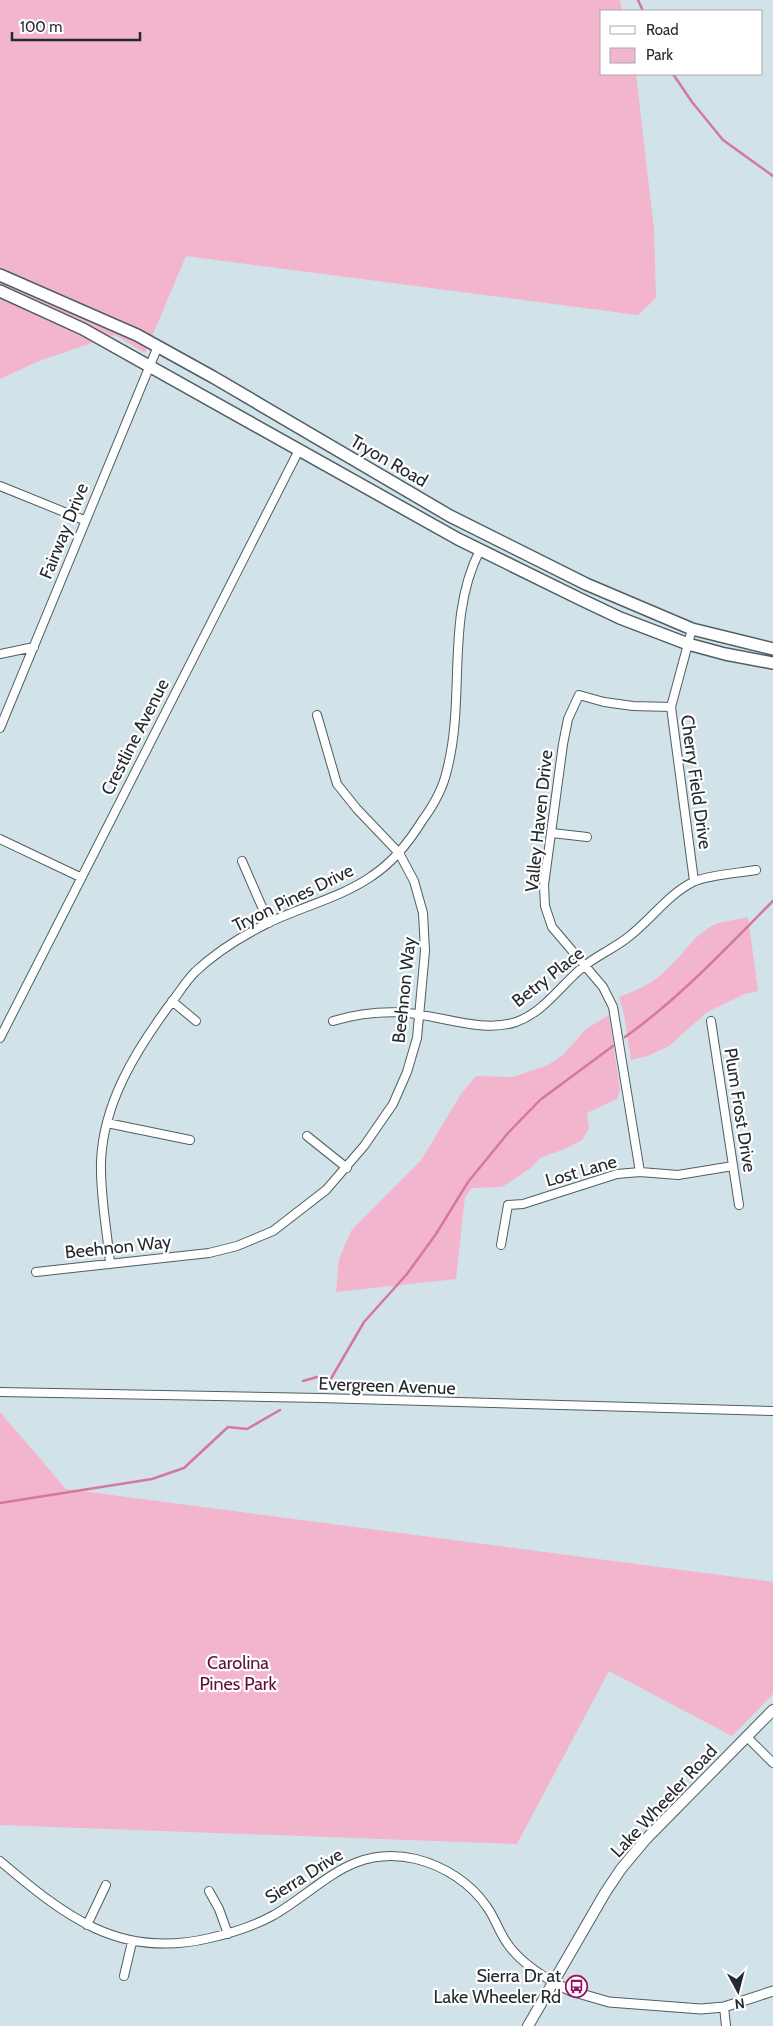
<svg xmlns="http://www.w3.org/2000/svg" width="773" height="2026" viewBox="0 0 773 2026" font-family="Cabin,sans-serif">
<style>
.green{fill:#f3b4ce}
.lines{fill:none;stroke-linecap:round;stroke-linejoin:round}
.stream{stroke:#d378a0;stroke-width:2.5}
.minor-casing{stroke:#505e65;stroke-width:10}
.tertiary-casing{stroke:#505e65;stroke-width:11}
.secondary-casing{stroke:#505e65;stroke-width:12}
.primary-casing{stroke:#505e65;stroke-width:14}
.minor{stroke:#fff;stroke-width:8}
.tertiary{stroke:#fff;stroke-width:9}
.secondary{stroke:#fff;stroke-width:10}
.primary{stroke:#fff;stroke-width:11}
.labels{text-anchor:middle;stroke-width:4.5;stroke-linejoin:round;paint-order:stroke}
.street-label{font-size:18px;fill:#242a2d;stroke:#fff}
.park-label{font-size:18px;fill:#600d3b;stroke:#fff}
.poi-label{font-size:18px;fill:#242a2d;stroke:#fff;text-anchor:end}
</style>
<rect width="100%" height="100%" fill="#d1e2e9"/>
<path class="green" d="M0 0H620L622 11H602V74H636L654 229 656 298 638 315 186 256 145 353 115 335 39 361 0 379Z
M748 917 758 991 745 994 707 1012 669 1046 648 1056 631 1060 624 1014 619 997C634 991 651 985 663 973 680 959 691 938 710 927 720 921 736 920 748 917Z
M609 1015 620 1090 617 1099 587 1113 589 1129 582 1140 567 1148 540 1158 531 1168 502 1187 472 1188 465 1197 456 1279 336 1292 339 1259 351 1231 422 1159 461 1094 476 1076 513 1077 548 1065 564 1054 586 1029Z
M0 1412 66 1489 773 1582V1694L732 1736 609 1671 517 1844 0 1825Z"/>
<g class="lines">
<path class="stream" d="M638 0 643 11
M673 74 692 102 723 140 773 176
M625 1037C681 997 725 949 773 901
M303 1381 317 1377
M329 1382 364 1322 407 1274 436 1234 468 1182 508 1133 540 1100 613 1046
M0 1503 152 1479 184 1468 228 1427 247 1429 280 1410"/>
<defs>
<path id="minor" d="M0 486 84 520
M692 629 671 707 694 881
M0 654 34 647
M0 728 158 346
M552 833 587 837
M0 839 80 877
M242 861 269 923
M172 1001 196 1021
M333 1021C357 1014 383 1011 408 1013 441 1016 484 1033 516 1022 544 1012 561 985 583 967 596 956 613 949 627 938 650 921 667 895 693 882 707 875 740 873 756 870
M711 1021 739 1205
M0 1038 299 450
M107 1123 190 1140
M307 1136 347 1168
M640 1172 613 1007 603 987 552 927 545 906 544 885 563 744 568 719 579 695 604 702 633 706 671 707
M501 1245 508 1205 523 1204 617 1174 640 1172 678 1175 733 1166
M110 1263C107 1230 100 1195 101 1162 103 1104 135 1052 168 1007 177 996 185 982 195 972 216 952 242 936 268 923 301 907 342 897 372 876 393 862 409 842 422 821 433 806 443 789 447 770 466 698 445 618 480 550
M36 1272 209 1253 237 1246 273 1231 326 1190 364 1146 393 1104 407 1072 417 1038 425 951 423 913 414 881 399 853 357 809 337 784 317 715
M0 1392 320 1398 773 1411
M747 1737 773 1763
M0 1861C65 1916 119 1960 210 1938 232 1933 254 1926 274 1915 322 1887 352 1844 416 1859 444 1866 471 1883 487 1907 495 1918 499 1932 507 1943 518 1960 536 1972 553 1982
M209 1891 219 1909 228 1934
M87 1925 106 1885
M124 1976 132 1942
M724 2007 726 2026"/>
<path id="tertiary" d="M553 1982 571 1991 609 2002 701 2009 724 2007 773 1991"/>
<path id="secondary" d="M528 2026 605 1893 621 1869 646 1839 773 1710"/>
<path id="primary" d="M0 275 137 335 213 377 450 516 586 584 692 629 773 649
M0 291 83 329 458 539 580 599 620 618 688 644 725 654 773 663"/>
</defs>
<use href="#minor" class="minor-casing"/>
<use href="#tertiary" class="tertiary-casing"/>
<use href="#secondary" class="secondary-casing"/>
<use href="#primary" class="primary-casing"/>
<use href="#minor" class="minor"/>
<use href="#tertiary" class="tertiary"/>
<use href="#secondary" class="secondary"/>
<use href="#primary" class="primary"/>
</g>
<defs>
<symbol id="bus-ring" viewBox="-11 -11 22 22"><circle r="9.5" fill="#fff" stroke="#9b1060" stroke-width="1.5"/><path d="M-5-6H5V4H4V6H2V4H-2V6H-4V4H-5ZM-3.5-4V0h7V-4ZM-3.5 1.2v1.5H-2V1.2ZM2 1.2v1.5H3.5V1.2Z" fill="#9b1060"/></symbol>
</defs>
<g fill-rule="evenodd">
<use href="#bus-ring" x="564" y="1974" width="25" height="25"/>
</g>
<g class="labels">
<g class="street-label">
<text transform="translate(389 461) rotate(30)" y="6">Tryon Road</text>
<text transform="translate(64 531) rotate(-68)" y="6">Fairway Drive</text>
<text transform="translate(135 737) rotate(-63)" y="6">Crestline Avenue</text>
<text transform="translate(696 782) rotate(82)" y="6">Cherry Field Drive</text>
<text transform="translate(539 821) rotate(-84)" y="6">Valley Haven Drive</text>
<text transform="translate(293 898) rotate(-26)" y="6">Tryon Pines Drive</text>
<text transform="translate(548 977) rotate(-38)" y="6">Betry Place</text>
<text transform="translate(404 990) rotate(-84)" y="6">Beehnon Way</text>
<text transform="translate(740 1110) rotate(81)" y="6">Plum Frost Drive</text>
<text transform="translate(581 1171) rotate(-16)" y="6">Lost Lane</text>
<text transform="translate(118 1247) rotate(-6)" y="6">Beehnon Way</text>
<text transform="translate(387 1386) rotate(2)" y="6">Evergreen Avenue</text>
<text transform="translate(664 1801) rotate(-47)" y="6">Lake Wheeler Road</text>
<text transform="translate(304 1876) rotate(-32)" y="6">Sierra Drive</text>
</g>
<g class="park-label">
<text x="238" y="1669">Carolina<tspan x="238" dy="21">Pines Park</tspan></text>
</g>
<g class="poi-label">
<text x="561" y="1982">Sierra Dr at<tspan x="561" dy="21">Lake Wheeler Rd</tspan></text>
</g>
</g>
<rect x="600" y="10" width="162" height="65" fill="#ffffff" stroke="#a7aaab"/>
<rect x="610" y="26" width="25" height="8" fill="#ffffff" stroke="#a7aaab"/>
<text x="646" y="35" font-size="15" fill="#242a2d">Road</text>
<rect x="610" y="48" width="25" height="15" fill="#f3b4ce" stroke="#a7aaab"/>
<text x="646" y="60" font-size="15" fill="#242a2d">Park</text>
<g transform="translate(738 1991) rotate(173)" stroke="#ffffff" stroke-width="4" paint-order="stroke">
<path d="M0-4L9 19L0 12L-9 19Z" fill="#242a2d"/>
<text y="-8" font-size="14" font-weight="bold" text-anchor="middle" fill="#242a2d">N</text>
</g>
<path d="M12 32v8h128v-8" fill="none" stroke="#242a2d" stroke-width="2.5"/>
<text x="20" y="32" font-size="15" fill="#242a2d" stroke="#ffffff" stroke-width="4" paint-order="stroke">100 m</text>
</svg>
